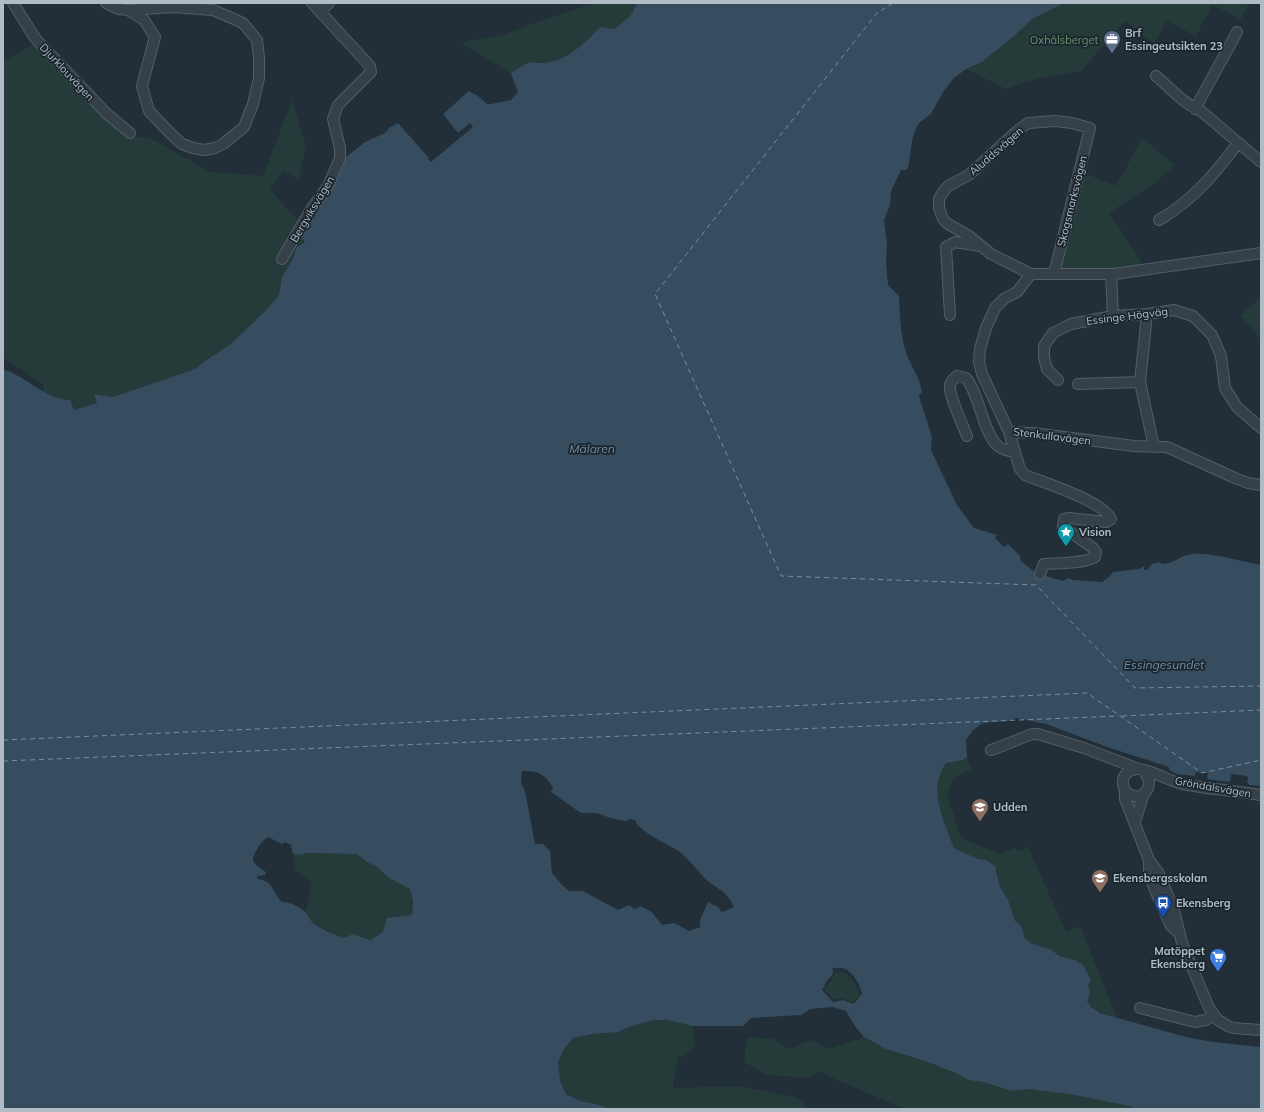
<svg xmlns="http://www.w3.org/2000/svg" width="1264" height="1112" viewBox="0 0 1264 1112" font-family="Mulish,sans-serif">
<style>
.green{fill:#253b3a}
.water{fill:#364d5f;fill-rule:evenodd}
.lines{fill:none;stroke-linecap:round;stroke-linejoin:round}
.ferry{stroke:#7190a8;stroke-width:1;stroke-dasharray:5 4;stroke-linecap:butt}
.minor-casing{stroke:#535e66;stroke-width:12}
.minor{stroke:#354049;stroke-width:10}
.labels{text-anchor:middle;stroke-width:3.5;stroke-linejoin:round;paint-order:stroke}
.poi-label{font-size:11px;font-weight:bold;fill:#b0bbc5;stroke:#1b252d;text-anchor:start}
.park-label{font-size:11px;fill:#68956d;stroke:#1b252d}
.street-label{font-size:11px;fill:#b0bbc5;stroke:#1b252d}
.water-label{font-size:12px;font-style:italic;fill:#7190a8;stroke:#1b252d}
</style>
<rect width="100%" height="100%" fill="#222e38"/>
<path class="green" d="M592 3H637L631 15 615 29 600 27C580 48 560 68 529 62L511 73 460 42 502 35Z
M1064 3H1250L1241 19 1212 5 1196 36 1167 21 1154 44 1125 21 1081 71 1043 77 1006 89 966 69 982 62 1014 36 1032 19Z
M35 43 128 137H148L211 172 263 176 292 100 306 145 299 179 283 171 270 190 298 220 301 236 305 242 297 247 294 259 282 277 279 295 269 307 231 344 205 361 195 369 113 397 95 394 97 403 74 410 62 400 46 394 43 391 44 385 3 358V60L4 61Z
M1142 138 1175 165 1156 182 1109 213 1144 266 1107 270H1060L1084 173 1116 186Z
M1261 297V340L1240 315Z
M967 757 972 769 953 778 947 794 961 838 1000 854 1015 848 1019 851 1028 847 1066 932 1080 926 1117 1018C1105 1014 1094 1012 1086 1001L1090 994 1065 957C1058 956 1057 953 1051 950 1031 941 1026 950 1021 924L1015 921 1008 900 1000 887 997 870 986 860 978 859 954 848C944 821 927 790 946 763L963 760Z
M307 853 357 854 367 862 377 867 389 878 410 889 413 901 412 915 405 916 383 932 370 940 353 934 344 938 332 933 311 921 305 913 312 883 295 870 293 854 299 855Z
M835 972C852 971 853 982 860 995L853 1003 843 998 833 999 824 989 832 979Z
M653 1020H667L693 1026 695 1045 683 1057 678 1056 673 1088 737 1086 796 1097 810 1109H611L596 1104 580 1101 566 1094 560 1080 558 1062 564 1049 573 1038 593 1034 618 1032 629 1027Z
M747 1037 774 1039 788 1049 811 1040 828 1049 864 1037 886 1049 928 1062 960 1075 968 1080 983 1082 1012 1091 1028 1089 1042 1090 1085 1096 1129 1106 1137 1109H904L817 1071 810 1078 767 1075 744 1062Z"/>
<path class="water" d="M637 3 653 4 659 3H1064L1032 19 1014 36 982 62 966 69 954 78 943 92 931 114 920 122 916 128 912 141 909 164 907 170H901L891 191 890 205 884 220 887 243 886 262 888 285 899 296C900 315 900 336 907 355 912 368 920 378 922 392L919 396 932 437 931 450 957 505 974 528 997 535 995 538 1004 547 1008 544 1020 556 1021 561 1036 573 1063 581 1068 578 1073 580 1102 582 1110 576 1113 572 1139 569 1144 566V570H1147L1152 564 1160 562 1161 564C1175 564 1180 555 1193 554 1212 552 1242 562 1261 565V786L1249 785 1247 782 1248 778 1247 776 1232 774 1231 775 1230 782 1207 779 1208 773 1196 772 1195 776 1177 774 1169 770V767L1107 747 1046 724 1016 718 1009 721 983 723 973 730 966 740 967 757 963 760 946 763C927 790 944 821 954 848L978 859 986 860 995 866 1000 887 1008 900 1015 921C1022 925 1023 929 1024 937L1030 943 1052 950 1059 956 1075 960 1083 965 1091 980 1088 985 1090 994 1087 1001 1091 1007 1100 1013 1186 1037 1213 1042 1261 1047V1109H1137L1129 1106 1070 1094 1028 1089 1012 1091 983 1082 968 1080 960 1075 928 1062 886 1049 864 1037 855 1026 846 1011 833 1007 810 1009 802 1015 751 1018 743 1026H693L667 1020H653L629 1027 618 1032 593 1034 573 1038 564 1049 558 1062 560 1080 566 1094 580 1101 596 1104 611 1109H3V369C27 377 45 399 70 400L74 410 97 403 94 394 113 397 195 369 205 361 231 344 269 307 279 295 282 277 293 259 297 247 305 242 301 236 345 158 365 142 385 133 389 128 398 123 429 158 428 159 431 162 473 127 470 123 458 133 443 114 469 91 478 96 487 104H491L511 100 518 92 511 73 529 62C560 68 580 48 600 27L615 29 631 15ZM522 771C538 771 543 773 553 787L551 792 581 813H597L610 818 626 821 631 819 636 821V823C646 835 663 842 677 850 689 858 697 871 708 881 720 891 727 891 734 907L722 912 718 907 708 902 700 920V927L689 931 674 923 662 925 652 912 641 906 635 909 629 905 618 910 583 891H569L561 884 552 873 550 851 543 844H535L525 791 521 783ZM268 837 282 844 285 842 291 845 293 854 299 855 307 853 357 854 367 862 377 867 389 878 410 889 413 901 412 915 387 918 383 932 370 940 353 934 344 938C333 934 321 929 312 922 310 920 309 917 307 914 301 907 290 902 282 902 272 892 274 881 258 879L257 877 258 876 265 875 266 872C262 870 252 864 253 858 254 853 263 839 268 837ZM832 968C836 968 841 967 845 969 853 972 861 986 862 994L854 1004 843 1000 833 1002 822 990 828 979C832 977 833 974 833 970Z"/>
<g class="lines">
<path class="ferry" d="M893 3 877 13 655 294 781 576 1036 585 1135 688 1261 686
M1122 716 1261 710
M3 740 1087 693 1202 773 1261 760
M3 761 1119 716"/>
<defs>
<path id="minor" d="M13 3 35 38 106 113 130 133
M106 3 119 9 128 10 144 20 155 37 142 86 149 111 169 132 182 144 193 148 205 150 215 148 223 144 244 127 253 104 259 78V57L257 40 243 23 213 10 173 7 128 10
M321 11 329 3
M1156 76C1170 88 1184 104 1201 111L1261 162
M1195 109 1237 32
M1159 220C1193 200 1215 174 1238 143
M1261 253 1114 274H1031L1017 292 1005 298 995 308 986 328 980 349 979 362 982 374 1009 432 1033 433 1134 446 1167 447 1235 478 1248 483 1261 485
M282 259 310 211 328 186 340 158V148L333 119 338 105 371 72 370 66 312 3
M1031 274 991 254 969 236 948 224 943 219 939 208V199L943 192 948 186 969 175 1016 132 1028 123 1055 121 1072 123 1090 128 1054 274
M1111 274 1113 316
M1147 314 1140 382 1154 447
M950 315 946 247 955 242 980 246
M1058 380 1047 369 1044 357V346L1053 333 1071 324 1113 316 1147 314 1174 310 1193 316 1212 335 1221 356 1225 388 1237 407 1261 428
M1078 384 1140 382
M1009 432 1020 469 1025 475C1045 483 1103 501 1111 519L1106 522 1069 518 1064 519 1063 527 1093 548 1096 552 1095 557C1083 564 1059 563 1044 564L1040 574
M967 436C963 425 949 396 950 386 950 381 954 379 957 376L966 378C980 396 981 425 995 443 999 448 1008 451 1014 452
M991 750 997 748 1032 734H1038L1084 748 1139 769
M1143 771C1157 783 1144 803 1129 794 1125 791 1123 787 1123 783 1122 776 1128 770 1136 769 1147 768 1170 781 1182 784 1190 786 1198 786 1206 788 1225 790 1243 792 1261 795
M1125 791V799L1149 860 1158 872 1173 907 1182 943 1209 1008 1218 1020 1228 1026 1233 1028 1261 1030
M1135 822 1144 793
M1149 860V875L1158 897 1171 926 1179 933
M1140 1008 1195 1022 1206 1020 1214 1015"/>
</defs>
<use href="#minor" class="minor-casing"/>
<use href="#minor" class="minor"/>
</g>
<defs>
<symbol id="office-pin" viewBox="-11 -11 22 30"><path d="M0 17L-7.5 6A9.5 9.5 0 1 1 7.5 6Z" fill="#5c6f8a" stroke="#1b252d"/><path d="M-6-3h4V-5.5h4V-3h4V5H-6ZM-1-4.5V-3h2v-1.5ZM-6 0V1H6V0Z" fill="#fff"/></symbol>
<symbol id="sight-pin" viewBox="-11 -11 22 30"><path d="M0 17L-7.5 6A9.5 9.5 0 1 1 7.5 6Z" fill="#0f9aa8" stroke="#1b252d"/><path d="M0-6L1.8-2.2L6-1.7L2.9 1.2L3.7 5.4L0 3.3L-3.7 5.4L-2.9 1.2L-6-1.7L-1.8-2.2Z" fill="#fff"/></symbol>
<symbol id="school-pin" viewBox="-11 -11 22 30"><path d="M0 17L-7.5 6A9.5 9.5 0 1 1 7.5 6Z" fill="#8d6e63" stroke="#1b252d"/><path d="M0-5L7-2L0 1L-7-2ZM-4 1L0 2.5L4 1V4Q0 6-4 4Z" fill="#fff"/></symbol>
<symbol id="bus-pin" viewBox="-11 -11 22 30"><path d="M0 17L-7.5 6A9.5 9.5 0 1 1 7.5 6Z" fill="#1a4fb4" stroke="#1b252d"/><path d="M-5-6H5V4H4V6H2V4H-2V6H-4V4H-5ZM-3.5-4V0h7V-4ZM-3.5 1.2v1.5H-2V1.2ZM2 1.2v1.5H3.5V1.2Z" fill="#fff"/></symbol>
<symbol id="supermarket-pin" viewBox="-11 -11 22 30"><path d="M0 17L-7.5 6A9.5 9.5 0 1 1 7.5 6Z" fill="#3f7fe0" stroke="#1b252d"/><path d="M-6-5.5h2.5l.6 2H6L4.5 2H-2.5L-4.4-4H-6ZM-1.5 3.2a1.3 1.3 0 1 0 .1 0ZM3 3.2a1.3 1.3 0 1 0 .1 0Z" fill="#fff"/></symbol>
</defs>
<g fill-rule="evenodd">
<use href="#office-pin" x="1102" y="29" width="20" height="27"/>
<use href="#sight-pin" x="1056" y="522" width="20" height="27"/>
<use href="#school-pin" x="970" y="797" width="20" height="27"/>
<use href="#school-pin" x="1090" y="868" width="20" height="27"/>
<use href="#bus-pin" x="1153" y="893" width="20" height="27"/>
<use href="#supermarket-pin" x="1208" y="947" width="20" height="27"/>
</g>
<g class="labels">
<g class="poi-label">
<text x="1125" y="37">Brf<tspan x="1125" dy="13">Essingeutsikten 23</tspan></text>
<text x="1079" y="536">Vision</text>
<text x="993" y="811">Udden</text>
<text x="1113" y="882">Ekensbergsskolan</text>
<text x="1176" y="907">Ekensberg</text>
<text x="1205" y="955" text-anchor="end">Matöppet<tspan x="1205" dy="13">Ekensberg</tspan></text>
</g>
<g class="park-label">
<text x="1064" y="44">Oxhålsberget</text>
</g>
<g class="street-label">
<text transform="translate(67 72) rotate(47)" y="4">Djurklouvägen</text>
<text transform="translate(996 151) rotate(-41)" y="4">Aluddsvägen</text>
<text transform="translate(1072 201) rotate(-76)" y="4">Skogsmarksvägen</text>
<text transform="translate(312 209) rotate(-59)" y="4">Bergviksvägen</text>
<text transform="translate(1127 316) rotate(-7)" y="4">Essinge Högväg</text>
<text transform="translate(1052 436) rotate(7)" y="4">Stenkullavägen</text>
<text transform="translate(1213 787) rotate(10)" y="4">Gröndalsvägen</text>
</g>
<g class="water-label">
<text x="592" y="453">Mälaren</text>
<text x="1164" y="669">Essingesundet</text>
</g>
</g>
<rect width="1264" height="1112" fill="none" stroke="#b0bbc5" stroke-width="8"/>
</svg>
